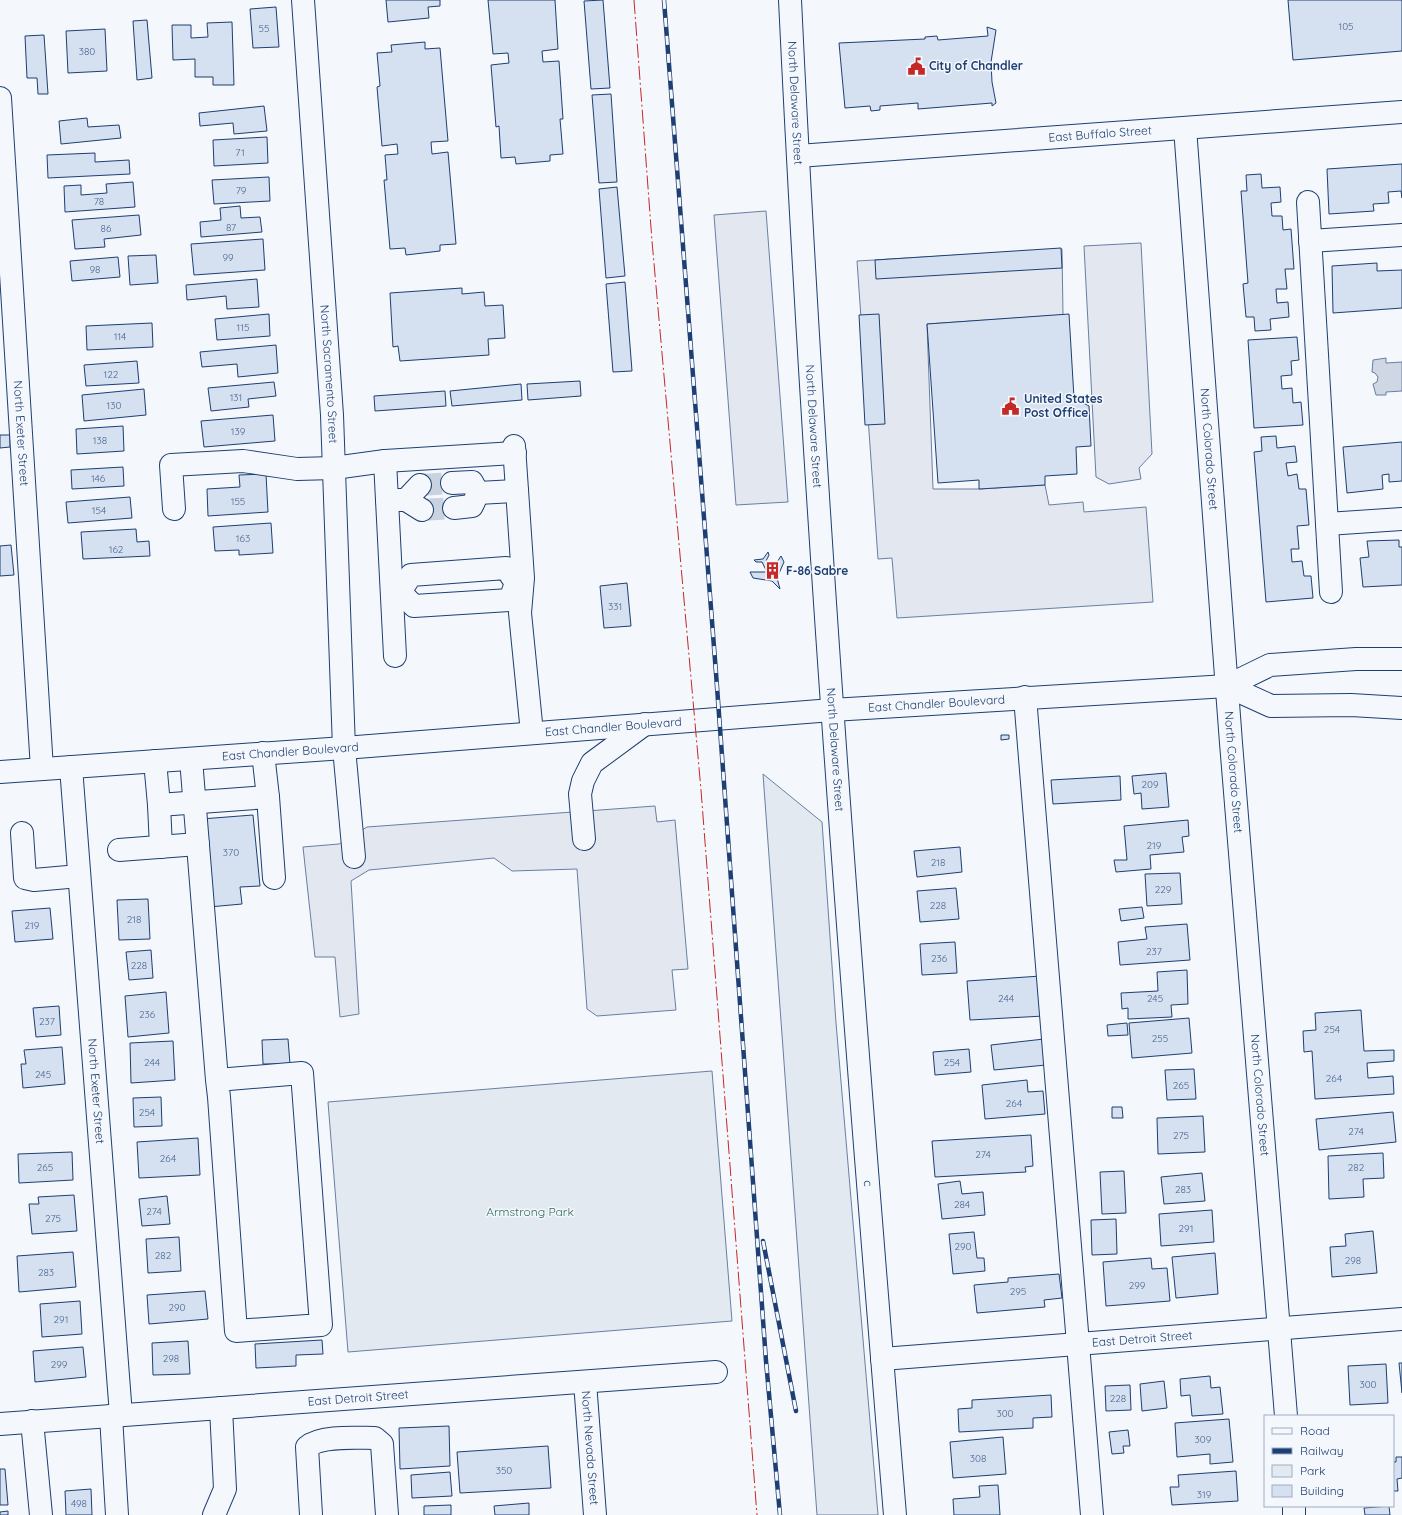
<svg xmlns="http://www.w3.org/2000/svg" width="1402" height="1515" viewBox="0 0 1402 1515" font-family="Quicksand,sans-serif">
<style>
.green{fill:#e3e9f0;stroke:#687fa3}
.parking{fill:#e3e8f0;stroke:#687fa3}
.water{fill:#cfd7e4;stroke:#687fa3}
.building{fill:#d5e0f0;stroke:#1d3f73}
.lines{fill:none;stroke-linecap:round;stroke-linejoin:round}
.minor-tunnel{stroke:#c9d2e0;stroke-width:22;stroke-dasharray:22 11;stroke-linecap:butt}
.minor-casing{stroke:#1d3f73;stroke-width:24}
.major-casing{stroke:#1d3f73;stroke-width:24}
.minor{stroke:#f4f7fb;stroke-width:22}
.major{stroke:#f4f7fb;stroke-width:22}
.rail-casing{stroke:#1d3f73;stroke-width:4.5}
.rail{stroke:#f4f7fb;stroke-width:3;stroke-dasharray:9;stroke-linecap:butt}
.power{stroke:#c62828;stroke-width:1;stroke-dasharray:14 3 2 3;stroke-linecap:butt}
.labels{text-anchor:middle;stroke-width:3;stroke-linejoin:round;paint-order:stroke}
.number-label{font-size:10px;fill:#4b6792}
.poi-label{font-size:12px;font-weight:bold;fill:#1d3f73;stroke:#f4f7fb;text-anchor:start}
.street-label{font-size:12px;fill:#1d3f73;stroke:#f4f7fb}
.park-label{font-size:12px;fill:#2c6c60;stroke:#f4f7fb}
</style>
<rect width="100%" height="100%" fill="#f4f7fb"/>
<path class="green" d="M763 774 822 822 836 1023 878 1515H817Z
M712 1071 732 1321 348 1352 328 1102Z"/>
<path class="parking" d="M766 211 788 502 736 505 714 215Z
M1141 243 1152 454 1139 468 1141 479 1109 484 1096 477 1084 246Z
M1062 249 1063 315 927 324 933 489H979L1045 485 1049 505 1083 502 1084 512 1146 507 1153 602 897 618 892 558 878 559 857 261Z
M655 806 657 822 675 820 688 969 672 970 676 1010 597 1016 587 1009 577 869 512 871 494 858 369 870 351 881 359 1014 340 1017 335 957H315L303 847 339 844 367 827Z"/>
<path class="water" d="M1386 358V363L1402 362V391L1386 392V395H1376L1373 384 1377 382 1378 377 1375 373 1372 372 1373 360Z"/>
<path class="building" d="M386 0H440V6L428 7 429 18 388 22Z
M488 0H555L558 49 542 51 543 62 559 61 563 119H560L563 154 550 155V161L516 164 515 157 501 158 499 126 496 127 491 65 509 63 508 53 493 54Z
M603 0 610 88 591 89 584 1Z
M1288 0H1402V51L1293 60Z
M276 7 279 47 253 48 250 9Z
M147 20 152 78 137 80 133 21Z
M232 22 234 85H213V77H195V59L173 60 172 25H191V38L208 37 207 23Z
M987 27 996 30 991 62 992 82 996 103 992 106V103L918 109V103L880 106V110L871 111 870 106 845 108 839 43 925 39V37L937 36 938 40 988 36Z
M105 29 107 71 68 73 66 31Z
M44 35 48 94H38L37 78H27L25 36Z
M425 42V49L440 48 448 141 431 142 432 154 448 152 456 244 440 245V251L406 255 405 248 390 249 384 180H387L385 155 398 154 397 144 382 146 377 87 380 86 377 53 392 52 391 45Z
M611 94 617 182 599 183 592 95Z
M264 106 267 131 234 134 233 123 200 126 199 113Z
M87 118 88 127 119 125 121 138 61 144 59 121Z
M267 137 268 163 214 166 213 140Z
M95 153V162L129 160 130 174 48 178 47 155Z
M1402 164V198L1401 191 1388 192 1389 203 1373 204 1374 211 1329 214 1327 169Z
M1261 174 1262 188 1280 187 1281 202 1271 203 1272 216H1282L1283 230 1291 229 1294 269H1285L1287 289H1276L1277 303 1288 302 1289 317 1270 319 1271 330 1255 331 1254 317H1246L1243 284 1248 283 1241 191H1247L1246 175Z
M269 177 270 201 214 204 212 180Z
M133 182 135 207 65 212 64 186 81 185V195L107 193 106 184Z
M617 187 625 276 606 278 599 189Z
M240 206 241 218 260 217 262 232 201 237 200 222 221 220 220 208Z
M139 215 141 235 104 239 105 247 75 249 72 220Z
M263 239 265 270 194 275 191 244Z
M1061 248 1062 268 876 279 875 260Z
M156 255 158 283 130 285 128 256Z
M118 257 120 277 72 281 70 261Z
M1377 263V271L1402 270V308L1333 313 1332 266Z
M257 279 259 307 227 309 226 296 187 300 186 285Z
M625 282 632 371 613 372 606 284Z
M462 288V294L484 292 485 306 503 305 505 338 488 339 489 355 400 361 398 346 393 347 390 293Z
M269 314 270 336 217 340 215 319Z
M879 314 885 424 865 425 859 315Z
M1069 314 1074 398 1089 406 1091 446 1076 447 1077 474 1045 476V485L979 489V480L938 483 927 324Z
M152 323 153 347 87 350 86 326Z
M1297 337 1299 360 1291 361 1292 375 1281 376 1282 389 1292 388 1293 403 1301 402 1303 425 1254 428 1248 340Z
M276 345 278 373 238 377 237 364 202 367 200 352Z
M137 361 139 383 86 386 84 365Z
M580 381 581 396 528 400 527 384Z
M274 382 276 396 248 399 249 407 211 411 208 388Z
M521 384 522 400 452 406 450 391Z
M144 389 146 415 84 421 82 395Z
M445 391 446 406 375 411 374 396Z
M273 415 275 441 204 447 201 421Z
M123 426 124 451 77 454 76 429Z
M0 435H10V447L0 448Z
M1276 436 1277 448 1295 446 1297 462 1286 463 1288 476 1297 474 1299 489H1306L1309 525 1297 526 1299 549H1291L1292 562 1302 561 1304 576H1311L1313 598 1266 602 1254 452 1262 451 1261 437Z
M1402 442V481L1389 482V474L1382 475 1383 489 1347 493 1343 447Z
M123 467 124 486 72 489 71 470Z
M266 474 268 512 208 516 207 489 240 487 239 475Z
M130 497 132 518 68 523 66 502Z
M271 523 273 553 239 555V550L215 551 213 527Z
M136 529 137 542 149 541 150 556 83 559 81 532Z
M1399 540V547H1402V585L1363 587 1360 558 1369 557 1367 541Z
M11 545 14 575 0 576V546Z
M768 552 769 555 766 561 772 570 781 556 784 562 777 578 780 589 772 581 753 578 750 572H767L762 562H756L754 560 763 559Z
M627 583 631 626 604 628 600 586Z
M1001 735H1009V739L1001 740Z
M1166 773 1169 807 1142 809 1141 793 1134 794 1132 776Z
M1120 776 1121 800 1053 804 1051 780Z
M253 815 260 886 240 887 242 904 209 907 201 819Z
M1188 820 1189 836 1182 837 1184 852 1150 855 1151 869 1116 872 1114 860H1127L1124 826Z
M960 847 962 872 917 877 914 851Z
M1180 873 1182 904 1147 906 1145 874Z
M956 888 959 919 920 922 917 891Z
M148 899 150 939 119 940 117 900Z
M1142 907 1144 918 1121 921 1119 909Z
M50 908 53 939 15 942 12 911Z
M1187 924 1190 960 1120 965 1118 942 1147 939 1145 927Z
M955 942 957 973 922 975 920 944Z
M151 950 153 978 129 980 126 952Z
M1187 970 1188 1004 1171 1005 1172 1017 1128 1019V1008L1122 1009 1121 993 1158 991 1157 972Z
M1041 976 1044 1016 970 1020 967 981Z
M166 992 169 1033 128 1037 125 996Z
M59 1006 61 1035 36 1037 33 1008Z
M1361 1010 1364 1051 1394 1050V1061L1367 1063 1368 1078 1393 1076 1394 1094 1315 1099 1312 1051 1304 1052 1303 1031 1316 1030 1315 1013Z
M1189 1018 1192 1053 1132 1058 1129 1023Z
M1127 1023 1128 1035 1108 1036 1107 1025Z
M288 1039 290 1064H263L262 1040Z
M1044 1039 1046 1065 994 1070 991 1045Z
M173 1041 175 1080 131 1083 130 1043Z
M62 1047 65 1084 23 1088 21 1064H26L24 1050Z
M969 1049 971 1072 935 1075 933 1052Z
M1194 1069 1196 1099 1167 1100 1165 1070Z
M1027 1080 1028 1092 1043 1091 1045 1114 985 1119 982 1085Z
M161 1097 162 1126 134 1127 133 1098Z
M1112 1107H1122L1123 1118H1112Z
M1393 1112 1396 1142 1319 1150 1316 1119Z
M1203 1116 1205 1152 1158 1154 1157 1118Z
M1031 1135 1033 1166 1025 1167 1026 1172 935 1177 932 1141Z
M198 1138 200 1175 139 1178 137 1142Z
M72 1152 73 1180 19 1183 18 1154Z
M1383 1153 1384 1178 1363 1179 1364 1197 1329 1199 1328 1156Z
M1124 1171 1126 1213 1102 1214 1100 1172Z
M1202 1173 1205 1201 1164 1204 1161 1177Z
M960 1181 962 1194 983 1192 985 1215 942 1219 938 1184Z
M74 1195 77 1231 32 1234 29 1204H39L38 1197Z
M167 1196 170 1224 142 1226 139 1199Z
M1212 1210 1214 1242 1161 1246 1159 1214Z
M1116 1219 1117 1254 1092 1255 1091 1220Z
M1373 1231 1377 1273 1332 1277 1330 1247 1346 1246 1345 1234Z
M974 1232 977 1258H984L985 1271 953 1274 949 1234Z
M179 1237 181 1271 148 1273 146 1239Z
M73 1252 76 1287 19 1292 17 1256Z
M1215 1253 1218 1294 1176 1298 1172 1257Z
M1151 1258 1152 1269 1167 1268 1170 1301 1106 1306 1103 1262Z
M1059 1274 1062 1298 1044 1300 1045 1307 977 1313 974 1285 1008 1282V1278Z
M205 1291 208 1319 149 1324 147 1295Z
M80 1301 82 1334 42 1337 40 1304Z
M322 1340 323 1354 296 1355V1366L256 1368 255 1344Z
M188 1341 190 1374 153 1375 152 1343Z
M83 1347 86 1377 35 1382 33 1351Z
M1399 1363H1402V1393Z
M1386 1364 1388 1403 1350 1405 1348 1366Z
M1210 1376 1211 1388 1220 1387 1223 1414 1192 1416 1190 1395 1181 1396 1180 1379Z
M1164 1381 1167 1408 1142 1411 1140 1384Z
M1130 1385 1131 1410 1106 1411 1105 1386Z
M1051 1395 1052 1417 1033 1418V1428L959 1432 958 1409 972 1408V1400Z
M1229 1419 1233 1462 1210 1464V1454L1177 1457 1175 1423Z
M449 1426 450 1466 400 1469 399 1428Z
M1128 1430 1130 1446H1123L1124 1453 1112 1454 1109 1432Z
M1003 1437 1006 1474 953 1478 950 1442Z
M548 1446 551 1488 460 1493 457 1452Z
M1396 1457H1402V1478L1397 1479 1398 1491H1393V1462H1396Z
M0 1469H5L8 1505H0Z
M1236 1471 1238 1501 1172 1505 1170 1487H1179L1178 1475Z
M450 1472 452 1496 412 1498 411 1475Z
M998 1485 1000 1515H954L953 1499 980 1497 979 1486Z
M91 1489 92 1515H66L65 1491Z
M529 1503V1515H495L494 1506Z
M451 1505V1515H424V1506Z
M1389 1506 1390 1515H1365L1364 1508Z
M8 1511V1515H0V1512Z"/>
<g class="lines">
<path class="minor-tunnel" d="M420 485 452 483
M422 510 454 508"/>
<defs>
<g id="minor">
<path id="s1" d="M303 0 332 415 344 748 354 857"/>
<path id="s2" d="M790 0C814 506 853 1010 895 1515"/>
<path id="s3" d="M0 98 42 769"/>
<path id="s4" d="M1185 128 1231 743 1286 1416"/>
<path id="s5" d="M798 156 1402 112"/>
<path d="M1308 202 1331 592"/>
<path d="M1310 241 1402 235"/>
<path d="M514 446 523 578 520 613 532 733"/>
<path d="M385 461 395 656"/>
<path d="M452 483 472 482 478 493"/>
<path d="M478 493 517 491"/>
<path d="M387 500H406L422 510"/>
<path d="M406 500 420 485"/>
<path d="M454 508 472 506 478 493"/>
<path d="M174 509 171 465 243 461 297 469 334 468 385 461 515 453"/>
<path d="M1327 524 1402 519"/>
<path d="M392 592H400L414 606 510 600 516 583 506 568 411 575 400 592"/>
<path d="M1025 697 1092 1515"/>
<path d="M263 753 268 797"/>
<path d="M191 759 217 1080 219 1097 236 1331 321 1325 302 1073 217 1080"/>
<path d="M155 761 159 805 268 797 274 878"/>
<path id="s6" d="M71 767 121 1415"/>
<path d="M159 805 161 847"/>
<path d="M22 833 25 878 34 880 79 876"/>
<path d="M584 839 580 794 583 781 592 763 645 724"/>
<path d="M119 850 198 844"/>
<path id="s7" d="M882 1359 1402 1319"/>
<path id="s8" d="M585 1382 595 1515"/>
<path d="M111 1416 117 1515"/>
<path d="M32 1421 41 1515"/>
<path id="s9" d="M0 1424 716 1372"/>
<path d="M1294 1506V1515"/>
<path d="M214 1515 225 1489 221 1408"/>
<path d="M311 1515 307 1447C321 1435 357 1438 375 1438L382 1444 387 1515"/>
</g>
<g id="major">
<path d="M1227 686 1271 706 1351 705 1402 708"/>
<path id="s10" d="M0 772 344 748 832 710 1227 686 1270 665 1356 659H1402"/>
</g>
</defs>
<use href="#minor" class="minor-casing"/>
<use href="#major" class="major-casing"/>
<use href="#minor" class="minor"/>
<use href="#major" class="major"/>
<defs>
<path id="rail" d="M664 0 716 673 766 1361 780 1515
M763 1241 796 1411"/>
</defs>
<use href="#rail" class="rail-casing"/>
<use href="#rail" class="rail"/>
<path class="power" d="M634 0 652 241 701 790 757 1515"/>
</g>
<defs>
<symbol id="civic-bare" viewBox="-9 -9 18 18"><path d="M-.6-6.5H3V-4.5H.6V-3L4-1V1h2V6H-6V1h2V-1L-.6-3ZM-1.2 2.5V6h2.4V2.5Z" fill="#c62828" stroke="#f4f7fb" stroke-width="2.5" paint-order="stroke"/></symbol>
<symbol id="building-bare" viewBox="-9 -9 18 18"><path d="M-4-6H4V6H1V3H-1V6H-4ZM-2.5-4.3h1.7v1.8h-1.7ZM.8-4.3h1.7v1.8H.8ZM-2.5-1h1.7V.8h-1.7ZM.8-1h1.7V.8H.8Z" fill="#c62828" stroke="#f4f7fb" stroke-width="2.5" paint-order="stroke"/></symbol>
</defs>
<g fill-rule="evenodd">
<use href="#civic-bare" x="904" y="54" width="25" height="25"/>
<use href="#civic-bare" x="998" y="394" width="25" height="25"/>
<use href="#building-bare" x="760" y="558" width="25" height="25"/>
</g>
<g class="labels">
<g class="number-label">
<text x="1346" y="30">105</text>
<text x="264" y="32">55</text>
<text x="87" y="55">380</text>
<text x="240" y="156">71</text>
<text x="241" y="194">79</text>
<text x="99" y="205">78</text>
<text x="231" y="231">87</text>
<text x="106" y="232">86</text>
<text x="228" y="261">99</text>
<text x="95" y="273">98</text>
<text x="243" y="331">115</text>
<text x="120" y="340">114</text>
<text x="111" y="378">122</text>
<text x="236" y="401">131</text>
<text x="114" y="409">130</text>
<text x="238" y="435">139</text>
<text x="100" y="444">138</text>
<text x="98" y="482">146</text>
<text x="238" y="505">155</text>
<text x="99" y="514">154</text>
<text x="243" y="542">163</text>
<text x="116" y="553">162</text>
<text x="615" y="610">331</text>
<text x="1150" y="788">209</text>
<text x="1154" y="849">219</text>
<text x="231" y="856">370</text>
<text x="938" y="866">218</text>
<text x="1163" y="893">229</text>
<text x="938" y="909">228</text>
<text x="134" y="923">218</text>
<text x="32" y="929">219</text>
<text x="1154" y="955">237</text>
<text x="939" y="962">236</text>
<text x="139" y="969">228</text>
<text x="1006" y="1002">244</text>
<text x="1155" y="1002">245</text>
<text x="147" y="1018">236</text>
<text x="47" y="1025">237</text>
<text x="1332" y="1033">254</text>
<text x="1160" y="1042">255</text>
<text x="152" y="1066">244</text>
<text x="952" y="1066">254</text>
<text x="43" y="1078">245</text>
<text x="1334" y="1082">264</text>
<text x="1181" y="1089">265</text>
<text x="1014" y="1107">264</text>
<text x="147" y="1116">254</text>
<text x="1356" y="1135">274</text>
<text x="1181" y="1139">275</text>
<text x="983" y="1158">274</text>
<text x="168" y="1162">264</text>
<text x="45" y="1171">265</text>
<text x="1356" y="1171">282</text>
<text x="1183" y="1193">283</text>
<text x="962" y="1208">284</text>
<text x="154" y="1215">274</text>
<text x="53" y="1222">275</text>
<text x="1186" y="1232">291</text>
<text x="963" y="1250">290</text>
<text x="163" y="1259">282</text>
<text x="1353" y="1264">298</text>
<text x="46" y="1276">283</text>
<text x="1137" y="1289">299</text>
<text x="1018" y="1295">295</text>
<text x="177" y="1311">290</text>
<text x="61" y="1323">291</text>
<text x="171" y="1362">298</text>
<text x="59" y="1368">299</text>
<text x="1368" y="1388">300</text>
<text x="1118" y="1402">228</text>
<text x="1005" y="1417">300</text>
<text x="1203" y="1443">309</text>
<text x="978" y="1462">308</text>
<text x="504" y="1474">350</text>
<text x="1204" y="1498">319</text>
<text x="79" y="1507">498</text>
</g>
<g class="poi-label">
<text x="929" y="70">City of Chandler</text>
<text x="1024" y="403">United States<tspan x="1024" dy="14">Post Office</tspan></text>
<text x="786" y="575">F-86 Sabre</text>
</g>
<g class="street-label">
<text dy="4" stroke="none"><textPath href="#s2" startOffset="103">North Delaware Street</textPath></text>
<text dy="4" stroke="none"><textPath href="#s5" startOffset="303">East Buffalo Street</textPath></text>
<text dy="4" stroke="none"><textPath href="#s1" startOffset="375">North Sacramento Street</textPath></text>
<text dy="4" stroke="none"><textPath href="#s2" startOffset="427">North Delaware Street</textPath></text>
<text dy="4" stroke="none"><textPath href="#s3" startOffset="336">North Exeter Street</textPath></text>
<text dy="4" stroke="none"><textPath href="#s4" startOffset="322">North Colorado Street</textPath></text>
<text dy="4" stroke="none"><textPath href="#s10" startOffset="939">East Chandler Boulevard</textPath></text>
<text dy="4" stroke="none"><textPath href="#s10" startOffset="615">East Chandler Boulevard</textPath></text>
<text dy="4" stroke="none"><textPath href="#s2" startOffset="751">North Delaware Street</textPath></text>
<text dy="4" stroke="none"><textPath href="#s10" startOffset="291">East Chandler Boulevard</textPath></text>
<text dy="4" stroke="none"><textPath href="#s4" startOffset="646">North Colorado Street</textPath></text>
<text dy="4" stroke="none"><textPath href="#s6" startOffset="325">North Exeter Street</textPath></text>
<text dy="4" stroke="none"><textPath href="#s4" startOffset="970">North Colorado Street</textPath></text>
<text dy="4" stroke="none"><textPath href="#s2" startOffset="1186">c</textPath></text>
<text dy="4" stroke="none"><textPath href="#s7" startOffset="261">East Detroit Street</textPath></text>
<text dy="4" stroke="none"><textPath href="#s9" startOffset="359">East Detroit Street</textPath></text>
<text dy="4" stroke="none"><textPath href="#s8" startOffset="66">North Nevada Street</textPath></text>
</g>
<g class="park-label">
<text x="530" y="1216">Armstrong Park</text>
</g>
</g>
<rect x="1264" y="1415" width="130" height="92" fill="#f4f7fb" stroke="#9eadc5"/>
<rect x="1272" y="1428" width="20" height="6" fill="#f4f7fb" stroke="#9eadc5"/>
<text x="1300" y="1435" font-size="12" fill="#1d3f73">Road</text>
<rect x="1272" y="1448" width="20" height="6" fill="#1d3f73" stroke="#9eadc5"/>
<text x="1300" y="1455" font-size="12" fill="#1d3f73">Railway</text>
<rect x="1272" y="1465" width="20" height="12" fill="#e3e9f0" stroke="#9eadc5"/>
<text x="1300" y="1475" font-size="12" fill="#1d3f73">Park</text>
<rect x="1272" y="1485" width="20" height="12" fill="#d5e0f0" stroke="#9eadc5"/>
<text x="1300" y="1495" font-size="12" fill="#1d3f73">Building</text>
</svg>
